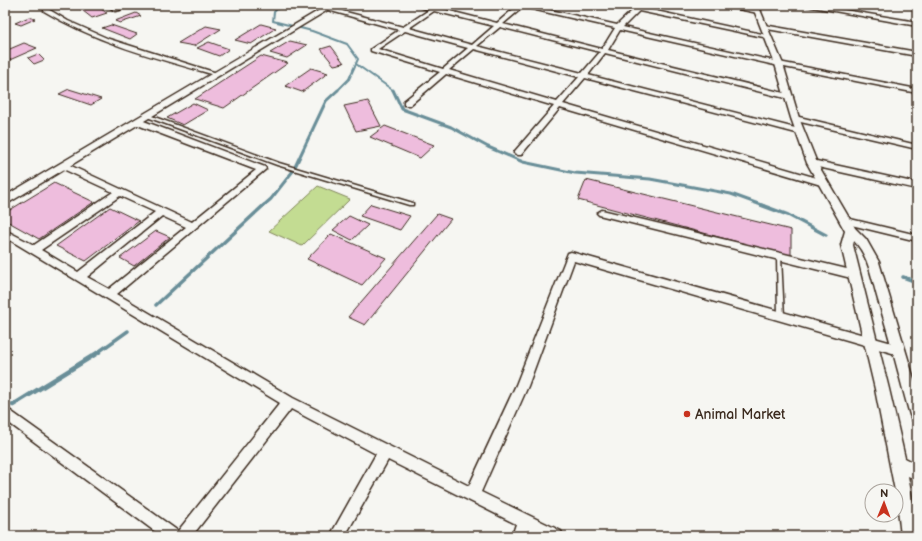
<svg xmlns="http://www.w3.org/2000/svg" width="922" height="541" viewBox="0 0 922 541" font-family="'Balsamiq Sans',sans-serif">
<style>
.green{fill:#c3dc92;stroke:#7f8358}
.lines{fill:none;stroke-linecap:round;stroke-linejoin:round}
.stream-far3{stroke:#698e98;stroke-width:2}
.stream-far2{stroke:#698e98;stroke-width:3}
.stream-far1{stroke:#698e98;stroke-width:3.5}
.stream{stroke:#698e98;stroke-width:4.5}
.building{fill:#eebddd;stroke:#3b2a1e}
.service-casing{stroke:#3b2a1e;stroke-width:3}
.minor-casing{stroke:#3b2a1e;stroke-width:3}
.tertiary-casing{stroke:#3b2a1e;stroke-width:3}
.service{fill:#f6f6f2;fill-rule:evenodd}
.minor{fill:#f6f6f2;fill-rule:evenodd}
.tertiary{fill:#f6f6f2;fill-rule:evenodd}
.poi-dot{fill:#c8321e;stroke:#f6f6f2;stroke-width:1.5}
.labels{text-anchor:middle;stroke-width:3;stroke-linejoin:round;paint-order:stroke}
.near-poi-label{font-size:14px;fill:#3b2a1e;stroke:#f6f6f2;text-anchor:start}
</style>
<rect width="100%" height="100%" fill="#f6f6f2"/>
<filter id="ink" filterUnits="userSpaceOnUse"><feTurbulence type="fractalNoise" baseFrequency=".025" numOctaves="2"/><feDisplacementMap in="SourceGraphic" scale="8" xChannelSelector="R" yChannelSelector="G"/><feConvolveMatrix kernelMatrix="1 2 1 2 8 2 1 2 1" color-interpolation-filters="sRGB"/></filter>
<g filter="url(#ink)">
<path class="green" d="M318 186 350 199 302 246 269 231Z"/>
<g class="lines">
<path class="stream-far3" d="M281 5 274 12 273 21 312 31 347 44 358 59 349 79 337 91
M356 64 394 91"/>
<path class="stream-far2" d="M393 90 402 109 451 127 488 147 523 162 575 173 650 179 731 194 764 206
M263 206 271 199 293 171 326 101 338 90"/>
<path class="stream-far1" d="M761 205 788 215 826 235
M903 277 917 282
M156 305 264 205
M97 353 128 331"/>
<path class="stream" d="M13 405 99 352"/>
</g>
<path class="building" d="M86 5H95L107 13 92 18 78 7Z
M136 13 141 16 120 23 115 21Z
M29 17 35 19 21 25 15 23Z
M261 24 276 28 251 44 235 40Z
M111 25 137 34 130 39 102 28Z
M206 26 221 29 194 46 178 43Z
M290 41 307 45 287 58 270 53Z
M209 42 229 49 219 56 197 48Z
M24 43 37 48 5 62V51Z
M331 46 344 63 334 65 321 49Z
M38 54 44 60 34 64 28 58Z
M261 56 288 63 224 108 195 99Z
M311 68 328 73 302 92 285 86Z
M69 89 101 99 91 105 59 94Z
M368 101 381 126 356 131 344 106Z
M193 103 208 110 183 125 167 118Z
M385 126 434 145 420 158 370 137Z
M586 180 791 230V256L578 200Z
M54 183 94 202 39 239 5 220V213Z
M371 204 410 216 400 230 360 216Z
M110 207 139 221 86 261 56 246Z
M437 214 451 219 365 325 348 317Z
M349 216 368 225 352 240 333 230Z
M156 231 170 237 134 266 120 258Z
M331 234 386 258 362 285 307 259Z"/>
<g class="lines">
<defs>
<path id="service" d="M147 115H149L279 163 413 203V205H409L277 165 147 117Z
M779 255 781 257 784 317 783 319H779L778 317 777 257Z"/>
<path id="minor" d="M107 5H114L120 10 115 11Z
M414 5 432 7 436 5 439 7 438 8 497 23 518 5H528L617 25 634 9 618 5 637 7 639 5H645L642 8 771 36 768 38 639 11 623 27 779 62 917 89V93L779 66 620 30 608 50 792 95 793 97 789 99 605 53 588 75 803 130 804 132 800 134 585 78 563 104 827 181 828 183 827 185H821L560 108 521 155H518L514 153 515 151 554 106 446 74 410 105H404V101L440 72 371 51V49L399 30 324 9 327 7 403 27 429 10ZM523 7 615 28 602 49 503 24ZM434 11 494 26 472 45 409 28ZM500 27 600 52 582 73 477 46ZM405 31 468 48 443 69 378 49ZM474 49 579 77 557 102 449 70Z
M718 5H731L761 11 758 13Z
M801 5H814L917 22V26Z
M44 9H48L68 21 109 39 220 74 215 75C155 58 97 43 44 11Z
M764 25 917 52V56L762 28V26Z
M792 116H795L917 145V149L792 120Z
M135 120H141L265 167 266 169 117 294 293 398 469 486 516 385 568 253 571 252 899 345 903 347 905 350 903 353 899 355 574 261 528 386 481 492 561 531 563 536H541L528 530 526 536H512L516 524 388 460 345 536H330L376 454 291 409 192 536H161L5 420V407L178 531 280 403 5 237V230L34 245 113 192 61 168 60 166 61 164H67L192 222 256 170 135 124ZM120 196 155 212 78 272 41 250ZM162 216 186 227 109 289 87 277Z
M812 160 917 183V189L809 165 808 163Z
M602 210 855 271 859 272 860 275 859 278 855 279 599 215 597 213Z
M846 218 917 235V241L843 223 841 221 843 219Z"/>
<path id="tertiary" d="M328 5H336L5 205V196Z
M752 5H758L783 64 799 118 817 163 855 228 866 239 879 262 917 389V422L912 420 910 415C899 376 890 338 878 300 872 280 869 256 854 241L853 245 889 389 905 458 917 464V480L908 476 917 526V536H901L896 491H895L875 389 841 245 845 231 807 163 791 118 775 64Z"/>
</defs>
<use href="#service" class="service-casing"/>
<use href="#minor" class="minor-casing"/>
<use href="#tertiary" class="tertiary-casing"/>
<use href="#service" class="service"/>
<use href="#minor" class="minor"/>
<use href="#tertiary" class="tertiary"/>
</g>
</g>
<circle class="poi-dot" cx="687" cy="414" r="4"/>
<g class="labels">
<g class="near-poi-label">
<text x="695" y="419">Animal Market</text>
</g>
</g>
<rect width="922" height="541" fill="none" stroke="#f6f6f2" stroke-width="20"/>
<rect x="10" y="10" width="902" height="521" fill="none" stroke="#3b2a1e" stroke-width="1.5" filter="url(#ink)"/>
<g transform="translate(884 503) rotate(1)"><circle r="19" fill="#f6f6f2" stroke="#aba49d"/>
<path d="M0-3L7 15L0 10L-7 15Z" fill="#c8321e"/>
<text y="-6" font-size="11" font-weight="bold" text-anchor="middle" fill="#3b2a1e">N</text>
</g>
</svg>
